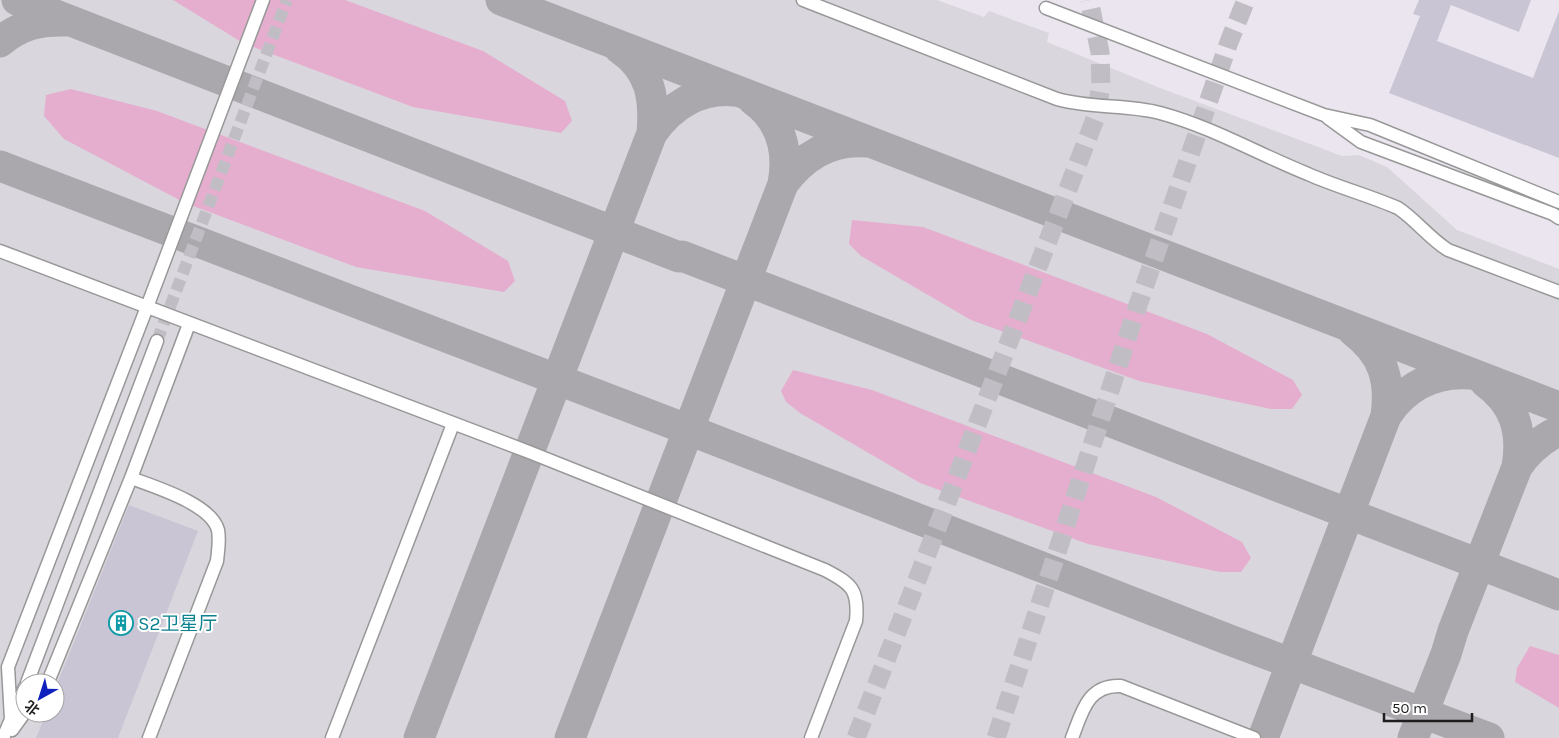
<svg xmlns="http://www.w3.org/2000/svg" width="1559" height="738" viewBox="0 0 1559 738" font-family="Karla,'Noto Sans SC',sans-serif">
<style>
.airport{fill:#dad6dd;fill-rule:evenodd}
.grass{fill:#e5aecf}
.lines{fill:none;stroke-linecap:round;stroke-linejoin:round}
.taxiway{stroke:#aba8ad;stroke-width:31}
.building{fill:#cac5d4}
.minor-tunnel{stroke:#c1bdc4;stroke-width:12;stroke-dasharray:12 6;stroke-linecap:butt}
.highway-tunnel{stroke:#c1bdc4;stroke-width:19;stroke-dasharray:19 9;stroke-linecap:butt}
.minor-casing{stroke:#989898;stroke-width:15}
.minor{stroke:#fff;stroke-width:12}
.labels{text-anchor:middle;stroke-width:4;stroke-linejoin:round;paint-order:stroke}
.culture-label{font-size:19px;fill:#0d838f;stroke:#fff;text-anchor:start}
</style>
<rect width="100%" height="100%" fill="#eae5ee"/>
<path class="airport" d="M0 0H937L984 17 989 11 1049 33 1047 42 1160 88 1342 156 1359 155 1387 167 1457 230 1559 269V738H0ZM25 683H55V713H25Z"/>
<path class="grass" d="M173 0H345L483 51 565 101 572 121 561 133 413 107 243 43Z
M71 89 157 111 425 211 508 261 515 281 504 292 356 267 185 203 64 139 44 116 46 95Z
M852 220 923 227 1207 334 1293 380 1302 395 1292 409H1271L1139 381 971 320 861 256 849 244Z
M793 370 872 390 1156 497 1242 542 1251 558 1241 572H1220L1088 544 920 483 800 413 786 402 781 391Z
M1530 646 1559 655V708L1515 682 1517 668Z"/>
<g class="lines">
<path class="taxiway" d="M17 0 679 257 682 256 1559 595
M501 0 1559 407
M0 42C20 25 40 20 66 21
M620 49C651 70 655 99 652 133
M0 166 689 430 1227 639 1489 738
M783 184C803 156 831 139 867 142
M1386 416C1405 387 1434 372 1469 374
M1517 467C1528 451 1541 439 1559 431
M419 738 652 133C671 106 700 87 735 91
M570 738 783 184C789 151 781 120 753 100
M1263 738 1386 416C1391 379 1383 354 1353 331
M1413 738 1446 654 1453 631 1517 467C1523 431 1515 404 1485 382"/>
</g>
<path class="building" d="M1419 0H1531L1519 32 1451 5 1437 41 1533 78 1559 11V158L1389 93 1420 16 1413 14Z
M129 505 198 531 118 738H36L46 713H55V689Z"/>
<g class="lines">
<path class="minor-tunnel" d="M157 341 287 0"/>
<path class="highway-tunnel" d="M856 738 1095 119 1101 86 1100 52 1089 0
M996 738 1138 305 1229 42 1246 0"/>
<defs>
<path id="minor" d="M803 0 1057 99C1092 109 1127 104 1160 113 1212 127 1258 154 1308 174 1337 187 1368 195 1398 208 1416 220 1429 238 1448 250L1559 292
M1046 8 1324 115 1370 125 1559 202
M1328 118 1361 142 1553 214 1559 218
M0 251 529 452 825 570C852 584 859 590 856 621L811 738
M131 478C155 487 211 504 218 530 220 541 218 551 217 561L149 738
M27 683 157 341
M46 683 50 677 131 478 189 324
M11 719 8 667 147 307 263 0
M12 730 25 712
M3 738 25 687
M332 738 453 424
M1072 738C1082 712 1088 684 1121 686L1254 738"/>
</defs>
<use href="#minor" class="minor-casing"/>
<use href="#minor" class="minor"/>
</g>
<defs>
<symbol id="building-ring" viewBox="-11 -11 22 22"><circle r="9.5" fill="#fff" stroke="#0f9aa8" stroke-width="1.5"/><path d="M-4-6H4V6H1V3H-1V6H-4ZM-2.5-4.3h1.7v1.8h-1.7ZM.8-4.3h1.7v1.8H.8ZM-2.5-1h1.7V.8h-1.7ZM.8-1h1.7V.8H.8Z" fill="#0f9aa8"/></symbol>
</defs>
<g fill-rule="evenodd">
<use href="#building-ring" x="107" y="609" width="28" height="28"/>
</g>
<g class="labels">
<g class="culture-label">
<text x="138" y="630">S2卫星厅</text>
</g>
</g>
<g transform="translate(40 698) rotate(219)"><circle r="24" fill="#ffffff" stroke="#a5a5a5"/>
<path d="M0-4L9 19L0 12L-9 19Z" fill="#0e21be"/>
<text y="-8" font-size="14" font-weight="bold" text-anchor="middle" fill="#1e1e1e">北</text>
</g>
<path d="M1384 713v8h88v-8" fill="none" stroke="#1e1e1e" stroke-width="2.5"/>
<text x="1392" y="713" font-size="15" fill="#1e1e1e" stroke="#ffffff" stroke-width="4" paint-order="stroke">50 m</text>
</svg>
